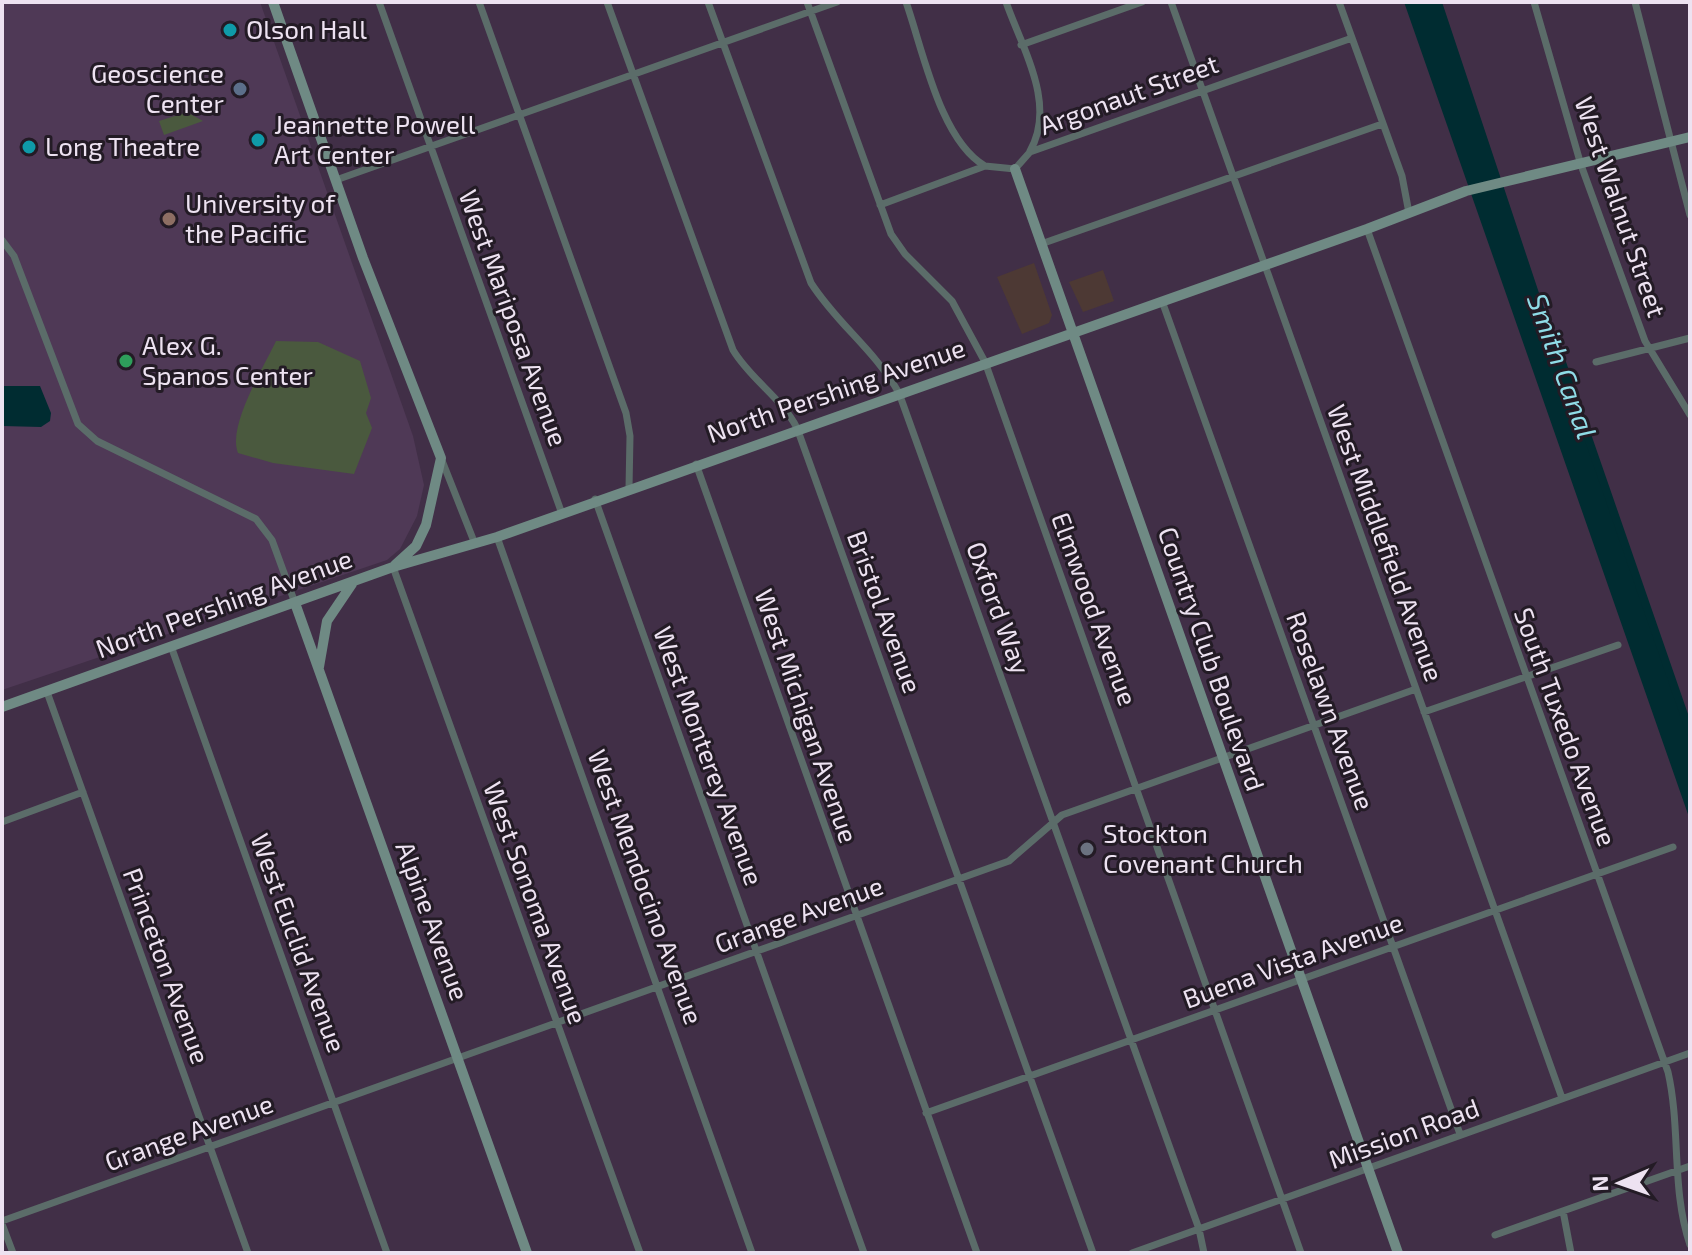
<svg xmlns="http://www.w3.org/2000/svg" width="1692" height="1255" viewBox="0 0 1692 1255" font-family="'Exo 2',sans-serif">
<style>
.commercial{fill:#4d3934}
.built{fill:#4f3956}
.green{fill:#4a593e}
.water{fill:#002c31}
.lines{fill:none;stroke-linecap:round;stroke-linejoin:round}
.canal{stroke:#002c31;stroke-width:8}
.street{stroke:#5b6c69;stroke-width:7}
.secondary{stroke:#6f8a84;stroke-width:10}
.culture-dot{fill:#0f9aa8;stroke:#231b25;stroke-width:3}
.service-dot{fill:#5c6f8a;stroke:#231b25;stroke-width:3}
.education-dot{fill:#8d6e63;stroke:#231b25;stroke-width:3}
.leisure-dot{fill:#2e9e5b;stroke:#231b25;stroke-width:3}
.worship-dot{fill:#6b7280;stroke:#231b25;stroke-width:3}
.labels{text-anchor:middle;stroke-width:6;stroke-linejoin:round;paint-order:stroke}
.poi-label{font-size:26px;fill:#ede2f1;stroke:#231b25;text-anchor:start}
.street-label{font-size:26px;fill:#ede2f1;stroke:#231b25}
.water-label{font-size:28px;font-style:italic;fill:#8fdce7;stroke:#231b25}
</style>
<rect width="100%" height="100%" fill="#412f47"/>
<path class="commercial" d="M1034 263 1052 315 1049 323 1022 334 997 277Z
M1103 270 1114 301 1083 312 1069 282Z"/>
<path class="built" d="M2 2H260L413 436 424 485 417 516 400 549 387 560 2 690Z"/>
<path class="green" d="M187 112 203 121 164 135 159 121Z
M276 341 318 342 360 361 371 398 366 413 372 428 354 474 273 463 238 453C227 426 264 367 276 341Z"/>
<path class="water" d="M1404 2H1442L1605 491 1690 733V820Z
M2 386H40L51 413 50 421 41 427 2 426Z"/>
<g class="lines">
<path class="canal" d="M1557 348 1690 732"/>
<path class="street" d="M379 2 561 511
M479 2 626 413 630 436 629 488
M607 2 733 350C751 380 781 397 797 428L1093 1253
M708 2 811 283C838 325 873 348 899 393L1199 1229 1204 1253
M807 2 891 234 905 254 952 301 985 362 1301 1253
M906 2C923 50 940 140 985 166
M1006 2C1022 48 1057 104 1030 151
M1171 2 1562 1098
M1339 2 1402 176 1409 213
M1534 2 1581 165 1645 341 1690 415
M1635 2 1690 215
M1021 45 1142 2
M336 180 837 2
M880 205 985 166 1015 169 1030 152 1352 38
M1367 229 1668 1072C1681 1129 1671 1189 1690 1245
M2 240 14 256 78 424 97 441 256 519 272 540 295 603
M1041 244 1382 124
M1162 301 1460 1134
M1596 362 1690 338
M441 458 475 544
M696 464 977 1253
M595 499 864 1253
M497 537 752 1253
M393 567 640 1253
M171 646 387 1253
M47 692 248 1253
M1424 712 1618 645
M2 822 83 792
M926 1113 1673 847
M1563 1211 1571 1253
M2 1221 1009 861 1062 815 1416 689
M2 1224 13 1253
M1495 1235 1690 1166
M1132 1253 1690 1053"/>
<path class="secondary" d="M273 2 363 258 441 458 426 525 416 546 395 565
M1015 169 1398 1253
M295 603 527 1253
M319 667 327 621 352 584
M2 707 393 567 497 537 1367 229 1466 191 1690 137"/>
</g>
<g class="culture-dot">
<circle cx="230" cy="30" r="8"/>
<circle cx="258" cy="140" r="8"/>
<circle cx="29" cy="147" r="8"/>
</g>
<circle class="service-dot" cx="240" cy="89" r="8"/>
<circle class="education-dot" cx="169" cy="219" r="8"/>
<circle class="leisure-dot" cx="126" cy="361" r="8"/>
<circle class="worship-dot" cx="1087" cy="849" r="8"/>
<g class="labels">
<g class="poi-label">
<text x="246" y="39">Olson Hall</text>
<text x="224" y="83" text-anchor="end">Geoscience<tspan x="224" dy="30">Center</tspan></text>
<text x="274" y="134">Jeannette Powell<tspan x="274" dy="30">Art Center</tspan></text>
<text x="45" y="156">Long Theatre</text>
<text x="185" y="213">University of<tspan x="185" dy="30">the Pacific</tspan></text>
<text x="142" y="355">Alex G.<tspan x="142" dy="30">Spanos Center</tspan></text>
<text x="1103" y="843">Stockton<tspan x="1103" dy="30">Covenant Church</tspan></text>
</g>
<g class="street-label">
<text transform="translate(1129 95) rotate(-20)" y="9">Argonaut Street</text>
<text transform="translate(1620 207) rotate(71)" y="9">West Walnut Street</text>
<text transform="translate(513 318) rotate(70)" y="9">West Mariposa Avenue</text>
<text transform="translate(836 391) rotate(-19)" y="9">North Pershing Avenue</text>
<text transform="translate(1385 543) rotate(70)" y="9">West Middlefield Avenue</text>
<text transform="translate(224 604) rotate(-20)" y="9">North Pershing Avenue</text>
<text transform="translate(998 608) rotate(70)" y="9">Oxford Way</text>
<text transform="translate(1094 609) rotate(70)" y="9">Elmwood Avenue</text>
<text transform="translate(884 612) rotate(70)" y="9">Bristol Avenue</text>
<text transform="translate(1211 659) rotate(71)" y="9">Country Club Boulevard</text>
<text transform="translate(1330 711) rotate(70)" y="9">Roselawn Avenue</text>
<text transform="translate(806 716) rotate(71)" y="9">West Michigan Avenue</text>
<text transform="translate(1565 727) rotate(70)" y="9">South Tuxedo Avenue</text>
<text transform="translate(708 756) rotate(70)" y="9">West Monterey Avenue</text>
<text transform="translate(645 887) rotate(70)" y="9">West Mendocino Avenue</text>
<text transform="translate(535 903) rotate(70)" y="9">West Sonoma Avenue</text>
<text transform="translate(799 915) rotate(-20)" y="9">Grange Avenue</text>
<text transform="translate(432 921) rotate(70)" y="9">Alpine Avenue</text>
<text transform="translate(298 943) rotate(70)" y="9">West Euclid Avenue</text>
<text transform="translate(1293 961) rotate(-20)" y="9">Buena Vista Avenue</text>
<text transform="translate(166 966) rotate(70)" y="9">Princeton Avenue</text>
<text transform="translate(189 1133) rotate(-20)" y="9">Grange Avenue</text>
<text transform="translate(1404 1134) rotate(-20)" y="9">Mission Road</text>
</g>
<g class="water-label">
<text transform="translate(1562 366) rotate(70)" y="10">Smith Canal</text>
</g>
</g>
<rect width="1692" height="1255" fill="none" stroke="#ede2f1" stroke-width="8"/>
<g transform="translate(1620 1183) rotate(268)" stroke="#231b25" stroke-width="6" paint-order="stroke">
<path d="M0-6L14 30L0 20L-14 30Z" fill="#ede2f1"/>
<text y="-12" font-size="22" font-weight="bold" text-anchor="middle" fill="#ede2f1">N</text>
</g>
</svg>
